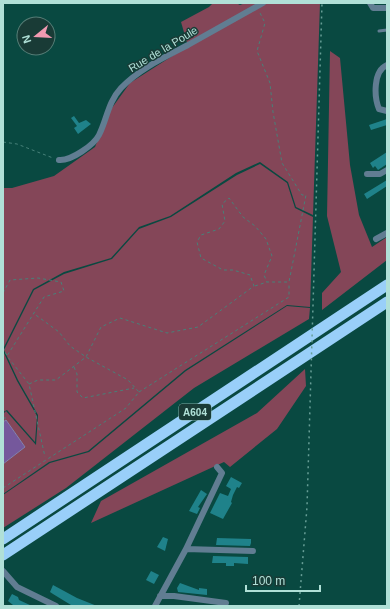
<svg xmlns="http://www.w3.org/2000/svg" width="390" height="609" viewBox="0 0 390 609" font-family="Arial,sans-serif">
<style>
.green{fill:#844658}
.water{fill:#75589c;stroke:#8781ae}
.building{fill:#1f828a}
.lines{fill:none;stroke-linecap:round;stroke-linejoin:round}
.path{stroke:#478179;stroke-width:1;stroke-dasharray:3 3;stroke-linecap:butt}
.lane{stroke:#617d92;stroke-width:3}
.street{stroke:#617d92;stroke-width:6}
.highway{stroke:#99cff9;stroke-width:11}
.rail{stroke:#679e96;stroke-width:1.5;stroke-dasharray:2 4;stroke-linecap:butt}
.labels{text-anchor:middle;stroke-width:3;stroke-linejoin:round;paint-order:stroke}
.shield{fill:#193b36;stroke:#83aea7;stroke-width:1}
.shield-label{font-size:10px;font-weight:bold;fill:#b0e0d7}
.street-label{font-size:11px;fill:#b0e0d7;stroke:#193b36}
</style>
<rect width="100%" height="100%" fill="#094941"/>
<path class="green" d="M213 3H236L240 5 245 3H320L313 215 296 207 288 182 260 162 236 173 170 216 139 227 111 258 64 272 33 289 3 349V188H12L54 176 95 147 109 112 130 83 188 46 181 22 209 7Z
M330 51 340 58 350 165 359 215 372 247 387 237V260L322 310V293L341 272 327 216Z
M260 164 287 183 295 208 313 217 310 307 287 305 185 370 88 451 49 462 3 494V464L25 447 6 420 3 422V414L6 411 36 445 38 415 18 380 4 350 34 290 64 274 112 259 139 229 171 217 237 175Z
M287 306 310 308 309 319 194 388 66 488 3 528V495L50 463 89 452 186 371Z
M3 351 17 381 37 416 35 442 7 410 3 412Z
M305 369 306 386 277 429 230 467 224 462 91 523 101 501 257 413Z"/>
<path class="water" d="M6 420 25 447 3 464V422Z"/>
<path class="building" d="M74 116 79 123 86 120 91 124 78 134 74 128 77 126 71 118Z
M387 119V125L371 130 369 125Z
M387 152V164L378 170 375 166 373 168 370 163Z
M387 180V186L367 199 364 194Z
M231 477 242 483 239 488 237 487 233 495 231 502 232 503 223 519 210 513 220 493 228 496 231 489 226 486Z
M201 490 207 494 198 507 200 508 197 514 189 511Z
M163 537 168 539 165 551 157 547Z
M217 538 251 539V543L250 546 216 545Z
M213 556 248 557V564L234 563V566H226V563H212Z
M151 571 159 575 154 584 146 580Z
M180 583 199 590V588L207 589V595L178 592 177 588Z
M53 585 77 598 97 606 71 605 53 594 50 592Z
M12 594 18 597 19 600 32 606 13 605 8 601Z"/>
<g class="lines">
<path class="path" d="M3 142 17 144 53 158
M255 286 267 282
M3 293 10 280 38 278 61 282 64 291 44 297 7 356
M3 347 7 356 29 384 45 457
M74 367 77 374V392L83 398 134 388
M29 384 38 380H56L86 357 101 327 120 318 167 333 198 327 254 286 250 275 233 270H223L201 258 197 242 201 235 219 229 225 221 222 204 229 198 243 217 255 226 266 239 272 256 264 275 267 282H289L306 195H302L282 163 273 112 270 83 257 51 265 23 259 11
M139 392 289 297V283
M3 418H6
M3 488 126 408 139 392 128 380 86 357 70 346 59 332 33 313"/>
<path class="lane" d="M379 31 387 30"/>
<path class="street" d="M370 3 373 8H387
M387 65C373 71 374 97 379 109L387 111
M59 160C71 161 94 145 99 135 107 119 108 102 121 88 139 69 165 57 188 45 213 31 238 17 263 3
M367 174H380L387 170
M376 239 387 233
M186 549 253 551
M3 571 17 587 56 606
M160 596H174L226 603
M155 606 186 549 222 473 217 467"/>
<path class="highway" d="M3 539 387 285
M3 555 387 302"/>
<path class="rail" d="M299 606 307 507 322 3"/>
</g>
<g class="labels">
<rect class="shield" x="179" y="404" width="32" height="16" rx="3"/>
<g class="shield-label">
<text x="195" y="416">A604</text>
</g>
<g class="street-label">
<text transform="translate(163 49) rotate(-31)" y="4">Rue de la Poule</text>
</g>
</g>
<rect width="390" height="609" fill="none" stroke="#b0e0d7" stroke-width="8"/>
<g transform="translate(36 36) rotate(252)"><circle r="19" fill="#193b36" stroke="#557d76"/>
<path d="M0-3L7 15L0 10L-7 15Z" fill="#f19ab1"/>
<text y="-6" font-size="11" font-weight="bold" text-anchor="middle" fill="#b0e0d7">N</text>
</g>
<path d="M246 585v6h74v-6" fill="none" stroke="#b0e0d7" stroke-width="2"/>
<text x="252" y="585" font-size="12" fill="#b0e0d7" stroke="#193b36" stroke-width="3" paint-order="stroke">100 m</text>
</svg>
